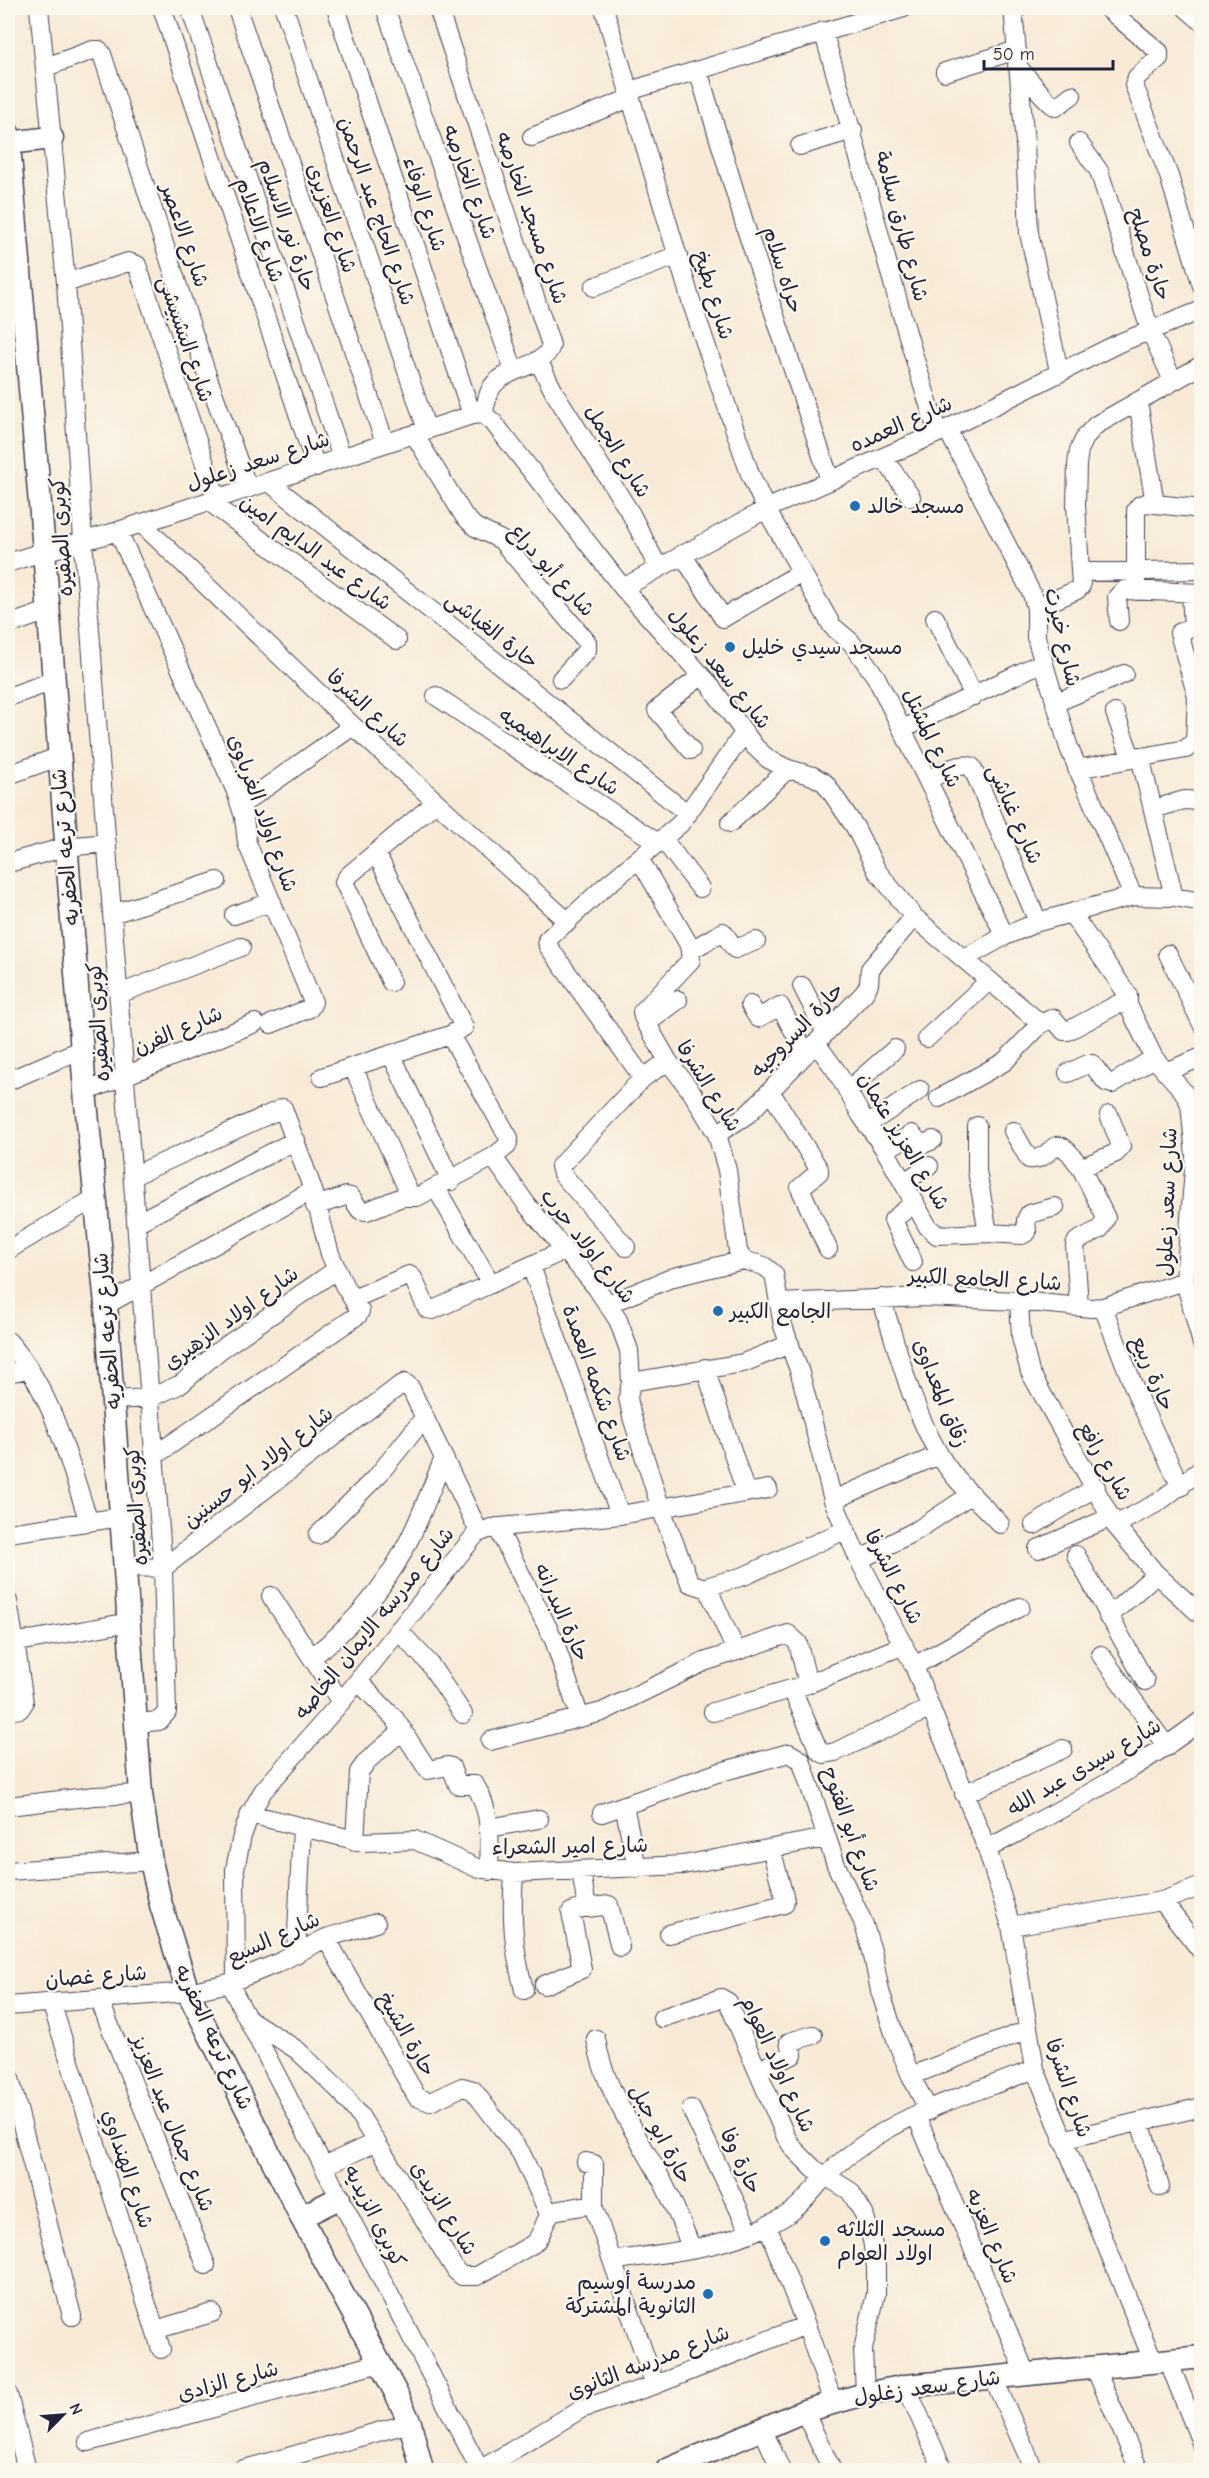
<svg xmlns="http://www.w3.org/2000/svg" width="1209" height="2478" viewBox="0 0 1209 2478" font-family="'Comic Neue','Playpen Sans Arabic',sans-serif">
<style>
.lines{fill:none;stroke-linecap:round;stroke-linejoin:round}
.minor-casing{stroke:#424052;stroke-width:20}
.tertiary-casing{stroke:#424052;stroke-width:25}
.minor{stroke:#fff;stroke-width:18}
.tertiary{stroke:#fff;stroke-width:22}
.poi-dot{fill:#1f6fb2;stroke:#fbf7ec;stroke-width:2}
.labels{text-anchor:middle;stroke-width:4.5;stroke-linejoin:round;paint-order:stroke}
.street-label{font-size:21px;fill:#22223b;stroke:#fbf7ec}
.poi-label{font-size:21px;fill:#22223b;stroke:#fbf7ec;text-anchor:start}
</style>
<rect width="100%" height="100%" fill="#fbf7ec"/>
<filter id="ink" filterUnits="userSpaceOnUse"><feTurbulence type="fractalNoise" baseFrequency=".0167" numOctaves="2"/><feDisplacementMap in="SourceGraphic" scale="12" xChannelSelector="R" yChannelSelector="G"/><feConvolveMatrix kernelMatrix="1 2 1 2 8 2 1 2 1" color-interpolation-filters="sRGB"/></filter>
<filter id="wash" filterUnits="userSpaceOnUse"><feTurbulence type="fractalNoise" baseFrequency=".008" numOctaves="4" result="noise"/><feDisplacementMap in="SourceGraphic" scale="24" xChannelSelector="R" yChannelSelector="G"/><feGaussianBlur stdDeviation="1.35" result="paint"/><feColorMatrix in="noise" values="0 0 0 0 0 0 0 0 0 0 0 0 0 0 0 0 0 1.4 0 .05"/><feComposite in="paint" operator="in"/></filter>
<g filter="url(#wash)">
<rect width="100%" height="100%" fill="#f8ead7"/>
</g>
<g filter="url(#ink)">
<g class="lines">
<defs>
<path id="minor" d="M39 8 66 283 83 540 163 1568 167 1712 159 1721 137 1723
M162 8 316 467
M190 8 342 458
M237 8 385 443
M284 8 427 430
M336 8 472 415
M385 8 514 371
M438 8 551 345C546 368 505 367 492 387 487 395 486 405 483 414
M604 8 691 301 750 474 766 509 832 626 851 642 876 677 1005 936
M1013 8 1025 143 1029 233 1059 371
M1107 8 1159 52V58L1137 77 1134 85 1169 176 1202 286
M1186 8 1202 22
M823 31C863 165 894 300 938 433
M1017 66C1025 74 1049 105 1056 107L1072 95
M46 67 93 50H99L102 54 209 381 248 488
M698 70 748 235 830 480
M945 72 1017 50
M629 91 904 8
M532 137 631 98
M1079 143 1099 171 1150 330 1173 381
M800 146 853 130
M66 283 128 262 137 265 217 499
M594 287 678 255
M538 360 554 392 631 514 658 567
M1138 401 1155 504
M947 429 1032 594 1036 608V637L1069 748 1133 896
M414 434 464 516 475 527 501 540 587 642V650L561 679
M883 457 911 497
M269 482 688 814
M208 501 397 640
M141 523 353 726 568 922
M118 531 235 789 244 817 247 843 313 1002 310 1008 271 1024
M682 554 723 618 802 572
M8 563C45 550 84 542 121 530 238 492 355 453 472 415L483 414 493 422 623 588 709 684 755 747 768 759 788 769 813 776 825 783 855 827 877 871 914 917 1041 1024 1053 1018 1064 1031H1068L1118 1004 1128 1005 1154 1058 1183 1091 1190 1104 1195 1156 1185 1281 1202 1344
M1080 572 1202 570
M623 588 766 509 947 429 1119 343 1202 310
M1136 591V510L1140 505 1146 503 1202 509
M1036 608 1077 590 1081 586 1076 505 1077 465 1079 450 1086 436 1096 425 1202 365
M935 618 974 696
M1119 621 1117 597 1124 590 1202 593
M8 625 48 611
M436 696 658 843
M8 697 53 681
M1055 703 1124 674
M1115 713 1131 757
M903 729 1043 662
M691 750 657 710 701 676
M1140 756 1174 897
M1077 769 1186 749 1195 741 1197 697 1179 633 1193 626 1191 593
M8 775 58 757
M928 780C940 774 959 761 972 767L1038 922
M241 805 353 726
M1154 809 1184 800 1202 801
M730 823 788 769
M663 839 700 888
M639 858 689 945 691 960 642 1012 643 1017 668 1061 693 1094 717 1134 727 1170 738 1251 743 1260 764 1266 774 1274 783 1326 800 1373 833 1500 859 1560 914 1666 987 1849 1011 1926 1035 2069 1153 2361
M8 863 66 847 107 843
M1071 913 1128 995V1005
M112 914 217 881
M234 915 272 902
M691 950 723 932 735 949 756 941
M1168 954 1202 1024
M963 959 1005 936 1038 922 1133 896 1174 897 1202 902
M391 982 344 882 348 876 435 803
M802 986 826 1033
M119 994 241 947
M750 1005 758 1018 780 1006 806 1054
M646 1024 678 1000
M927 1038 989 981
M816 1043 837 1072 861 1115 885 1150 928 1227 937 1235 988 1233 1022 1235 1027 1232 1026 1220 1029 1214 1055 1207
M391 1054 451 1181
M353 1067 411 1197
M1165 1072 1202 1057
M1068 1073 1088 1064H1092L1106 1082 1112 1084 1154 1058
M322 1077 450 1035 464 1027 376 853
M643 1078 548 946 547 940 601 890 680 824 744 733
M8 1081 82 1049
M848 1090 895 1049
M770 1091 819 1169V1172L800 1188 828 1249
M85 1092 255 1023
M939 1098 1004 1062 1041 1024
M867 1125 920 1090
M977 1126V1171L988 1233
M1013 1131 1029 1159C1057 1162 1050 1121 1082 1170
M717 1134 748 1114 865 992 869 984 870 969 914 917
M885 1150 912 1134 921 1145 933 1140
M493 1157 527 1205 596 1287 618 1320 629 1350 631 1382 628 1398 632 1417 661 1509 690 1583 708 1589 736 1651
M133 1176 283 1108 313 1190 330 1254 344 1285 360 1311 358 1315 154 1456
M904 1182 929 1166
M436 1188 491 1284
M315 1206 346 1196 351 1197 360 1210 367 1211 402 1197H417L493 1157 507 1146 509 1138 450 1035
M136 1223 296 1140
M626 1247 562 1174 560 1166 643 1078 668 1061
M8 1250 95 1198
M913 1262 893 1220 915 1202
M531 1266 620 1515
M881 1298C898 1349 911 1407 939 1454 953 1480 980 1502 1000 1524
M353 1299 409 1275 413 1278 427 1309 433 1310 565 1250
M1019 1301 1021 1337 1030 1372 1115 1525 1156 1574 1202 1616
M778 1303 924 1297 1019 1301 1091 1308 1103 1307 1185 1281
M608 1304 674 1277 743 1260
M106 1305 313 1190
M1079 1307 1075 1245 1077 1241 1100 1229 1106 1218 1082 1170 1085 1166 1116 1153 1121 1146 1109 1115
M1103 1307 1138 1398 1181 1487
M8 1341C53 1391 68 1460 89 1522
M705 1368 746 1493
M8 1373 29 1369
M631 1382 743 1363 790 1344
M113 1400 150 1398 181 1384 220 1350 336 1270
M833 1500 939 1455
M1034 1525 1096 1487
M1115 1525 1157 1503 1202 1469
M497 1527 554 1640 580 1718
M8 1533 122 1517
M318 1535 379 1474 425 1417
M1038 1549 1111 1517
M1076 1555 1145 1681
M859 1560 919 1529 972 1494
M126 1567 163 1568 399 1386 405 1383 410 1387 479 1532
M706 1587 744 1576 845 1530
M271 1596 341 1702
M8 1601 14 1639 18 1642 130 1622
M1108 1617 1156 1574
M398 1630 429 1663 463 1714
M1101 1655 1167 1747
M312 1657C345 1632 374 1600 396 1564 416 1531 429 1493 444 1458
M914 1666 1020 1607
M358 1681 395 1719 428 1770 448 1766 451 1767 458 1785H475C492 1812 490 1841 489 1871
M792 1689 819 1751 824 1754 835 1752 931 1708
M8 1711 20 1709 24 1703 15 1641
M713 1712 808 1684 904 1645
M490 1741 602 1712 704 1662 788 1634 798 1643 808 1684
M964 1794 1063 1749
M624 1805 637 1868
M8 1806 95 1796 141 1794
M602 1813 717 1773 789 1753 801 1760 836 1865 863 1922 872 1951 880 1991 897 2042 911 2076 929 2111
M250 1814 363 1842 415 1840 477 1868 514 1873 683 1865 826 1838
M489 1828 539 1819
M355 1841 359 1772 367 1761 403 1730
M987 1849C1061 1809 1136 1771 1202 1720
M8 1871 151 1861
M581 1871 587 1908 609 1905 620 1947
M514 1873C511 1918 513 1947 524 1990
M1162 1901 1202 1952
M1011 1926 1162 1901 1202 1886
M669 1934 784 1904 785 1900 771 1849
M326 1938 417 2097 430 2102 462 2087 473 2090 521 2153 549 2214
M296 1954 302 1827
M236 1980 235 1869 242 1836 250 1814 263 1791 341 1702 476 1534 491 1528 620 1515 768 1489
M229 1983 480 2470
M544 1985 582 1969 571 1912 586 1907
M99 1999 206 2265
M51 2002 161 2349
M8 2006 188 1992 229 1983 278 1963 326 1938 376 1923
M247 2018 297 2050 341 2092 360 2116 456 2271 462 2276H477L533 2244C544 2235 543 2220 553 2211L588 2205 594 2208 655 2385
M662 2018 721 1998 728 2002 786 2137 794 2149 814 2169 850 2191 864 2214 872 2240 876 2267V2294L863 2349 865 2394
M596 2039C604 2090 636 2132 660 2177 673 2200 682 2225 692 2249
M757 2070 793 2055 789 2042 813 2035
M8 2071 72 2316
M911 2076 1027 2030
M691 2109 750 2233
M916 2115 1026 2374
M1140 2122 1160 2187
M1062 2140 1202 2107
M586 2162 594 2164V2208
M324 2166 376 2142
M767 2225 806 2325 833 2402
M612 2261C672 2252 740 2247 791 2212 805 2202 814 2188 826 2176 843 2158 866 2142 888 2129 931 2104 988 2088 1035 2069
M155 2330 212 2313
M1168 2360 1202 2445
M1095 2368 1139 2470
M993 2377 1034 2470
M906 2386 943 2470
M8 2394 27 2470
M804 2411 832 2470
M762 2428 781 2470
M88 2442 380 2363
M241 2470 410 2423
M480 2470 581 2409 655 2385 806 2325"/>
<path id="tertiary" d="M8 133 44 550 85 1092 106 1305 141 1794 151 1861 161 1905 188 1992 301 2217 396 2393 410 2423 422 2470
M8 143 52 138
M301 2217 339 2198
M667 2470 804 2411 865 2394 906 2386 1202 2357"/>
</defs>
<use href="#minor" class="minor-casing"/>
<use href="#tertiary" class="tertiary-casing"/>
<use href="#minor" class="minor"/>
<use href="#tertiary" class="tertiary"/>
</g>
</g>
<g class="poi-dot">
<circle cx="855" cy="506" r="6"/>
<circle cx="730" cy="647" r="6"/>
<circle cx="718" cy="1311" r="6"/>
<circle cx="825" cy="2241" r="6"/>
<circle cx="708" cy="2294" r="6"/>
</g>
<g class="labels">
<g class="street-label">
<text transform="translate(470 182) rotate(70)" y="7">شارع الخارصه</text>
<text transform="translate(425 204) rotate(72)" y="7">شارع الوفاء</text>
<text transform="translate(377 211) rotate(71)" y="7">شارع الحاج عبد الرحمن</text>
<text transform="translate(332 218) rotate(71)" y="7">شارع العزيرى</text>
<text transform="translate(532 218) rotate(71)" y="7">شارع مسجد الخارصه</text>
<text transform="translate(287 225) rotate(71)" y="7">حارة نور الاسلام</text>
<text transform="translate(902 226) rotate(75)" y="7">شارع طارق سلامة</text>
<text transform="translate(260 230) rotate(71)" y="7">شارع الاعلام</text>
<text transform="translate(185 235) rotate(71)" y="7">شارع الاعصر</text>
<text transform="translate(1150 254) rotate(72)" y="7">حارة مصلح</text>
<text transform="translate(783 269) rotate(72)" y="7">حراه سلام</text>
<text transform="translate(714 295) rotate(73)" y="7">شارع بطيخ</text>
<text transform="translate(186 339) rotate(71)" y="7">شارع البشبيشى</text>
<text transform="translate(901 424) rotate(-24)" y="7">شارع العمده</text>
<text transform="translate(618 451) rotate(58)" y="7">شارع الجمل</text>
<text transform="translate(258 461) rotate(-18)" y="7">شارع سعد زعلول</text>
<text transform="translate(61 537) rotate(-94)" y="7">كوبرى الصفيره</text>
<text transform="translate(316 552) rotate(36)" y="7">شارع عبد الدايم امين</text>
<text transform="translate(552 570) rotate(48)" y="7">شارع أبو دراع</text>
<text transform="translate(492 630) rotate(38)" y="7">حارة الغباشى</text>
<text transform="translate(1063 637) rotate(77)" y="7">شارع خيرت</text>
<text transform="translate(720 668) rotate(51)" y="7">شارع سعد زعلول</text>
<text transform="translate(368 708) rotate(43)" y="7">شارع الشرفا</text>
<text transform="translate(932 738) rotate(64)" y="7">شارع المشتل</text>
<text transform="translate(559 751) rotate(34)" y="7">شارع الابراهيميه</text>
<text transform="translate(263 813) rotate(70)" y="7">شارع اولاد الغرباوى</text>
<text transform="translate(1015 814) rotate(66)" y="7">شارع غباشى</text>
<text transform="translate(65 847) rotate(-95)" y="7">شارع ترعه الحفريه</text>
<text transform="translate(98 1022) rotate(-94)" y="7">كوبرى الصفيره</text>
<text transform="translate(178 1030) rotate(-23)" y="7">شارع الفرن</text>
<text transform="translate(797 1030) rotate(-46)" y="7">حارة السروجيه</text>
<text transform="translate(709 1086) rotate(58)" y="7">شارع الشرفا</text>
<text transform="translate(904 1141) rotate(59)" y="7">شارع العزيز عثمان</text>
<text transform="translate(1167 1202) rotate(-88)" y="7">شارع سعد زعلول</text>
<text transform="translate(588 1246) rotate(52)" y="7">شارع اولاد حرب</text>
<text transform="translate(985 1279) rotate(3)" y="7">شارع الجامع الكبير</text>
<text transform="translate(231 1318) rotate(-36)" y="7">شارع اولاد الزهيرى</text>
<text transform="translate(107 1331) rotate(-95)" y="7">شارع ترعه الحفريه</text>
<text transform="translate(1153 1373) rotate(67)" y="7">حارة ربيع</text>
<text transform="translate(597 1383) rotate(70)" y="7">شارع شكمه العمدة</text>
<text transform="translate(941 1393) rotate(68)" y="7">زقاق المعداوى</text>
<text transform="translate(1105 1461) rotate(60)" y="7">شارع رافع</text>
<text transform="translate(258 1467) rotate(-38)" y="7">شارع اولاد ابو حسنين</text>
<text transform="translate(136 1506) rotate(-94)" y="7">كوبرى الصفيره</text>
<text transform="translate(894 1577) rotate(63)" y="7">شارع الشرفا</text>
<text transform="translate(562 1612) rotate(66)" y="7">حارة البدرانه</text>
<text transform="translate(374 1623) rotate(-51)" y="7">شارع مدرسه الايمان الخاصه</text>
<text transform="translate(1084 1767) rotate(-30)" y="7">شارع سيدى عبد الله</text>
<text transform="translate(851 1829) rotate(70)" y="7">شارع أبو الفتوح</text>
<text transform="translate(570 1846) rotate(-1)" y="7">شارع امير الشعراء</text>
<text transform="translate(273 1938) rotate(-24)" y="7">شارع السبع</text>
<text transform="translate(96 1976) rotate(-4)" y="7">شارع غصان</text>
<text transform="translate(407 2034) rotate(60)" y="7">حارة الشيخ</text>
<text transform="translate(214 2037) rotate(65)" y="7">شارع ترعه الحفريه</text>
<text transform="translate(778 2064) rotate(65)" y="7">شارع اولاد العوام</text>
<text transform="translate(1069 2088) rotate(71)" y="7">شارع الشرفا</text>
<text transform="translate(173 2123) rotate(68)" y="7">شارع جمال عبد العزيز</text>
<text transform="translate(661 2134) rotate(62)" y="7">حارة ابو جبل</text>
<text transform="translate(741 2161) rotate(65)" y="7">حارة وفا</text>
<text transform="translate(128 2169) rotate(72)" y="7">شارع الهنداوي</text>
<text transform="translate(444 2208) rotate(58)" y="7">شارع الزيدى</text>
<text transform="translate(375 2216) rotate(63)" y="7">كوبرى الزيديه</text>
<text transform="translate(992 2236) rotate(67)" y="7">شارع العزبه</text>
<text transform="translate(648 2362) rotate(-21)" y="7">شارع مدرسه الثانوى</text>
<text transform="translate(228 2381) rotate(-15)" y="7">شارع الزادى</text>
<text transform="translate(927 2387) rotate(-8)" y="7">شارع سعد زغلول</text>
</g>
<g class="poi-label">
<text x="867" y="513">مسجد خالد</text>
<text x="742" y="654">مسجد سيدي خليل</text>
<text x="730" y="1318">الجامع الكبير</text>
<text x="837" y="2236">مسجد الثلاثه<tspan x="837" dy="24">اولاد العوام</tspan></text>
<text x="696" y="2289" text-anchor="end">مدرسة أوسيم<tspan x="696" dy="24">الثانوية المشتركة</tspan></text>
</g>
</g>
<rect width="1209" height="2478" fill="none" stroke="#fbf7ec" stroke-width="30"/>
<g transform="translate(63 2415) rotate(65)" stroke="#fbf7ec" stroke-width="4.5" paint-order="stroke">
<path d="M0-4.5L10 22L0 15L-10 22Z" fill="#22223b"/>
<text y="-9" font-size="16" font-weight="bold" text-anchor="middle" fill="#22223b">N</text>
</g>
<path d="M984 60v9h129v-9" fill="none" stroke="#22223b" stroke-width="3"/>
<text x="993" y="60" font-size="18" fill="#22223b" stroke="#fbf7ec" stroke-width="4.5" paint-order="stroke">50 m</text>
</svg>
